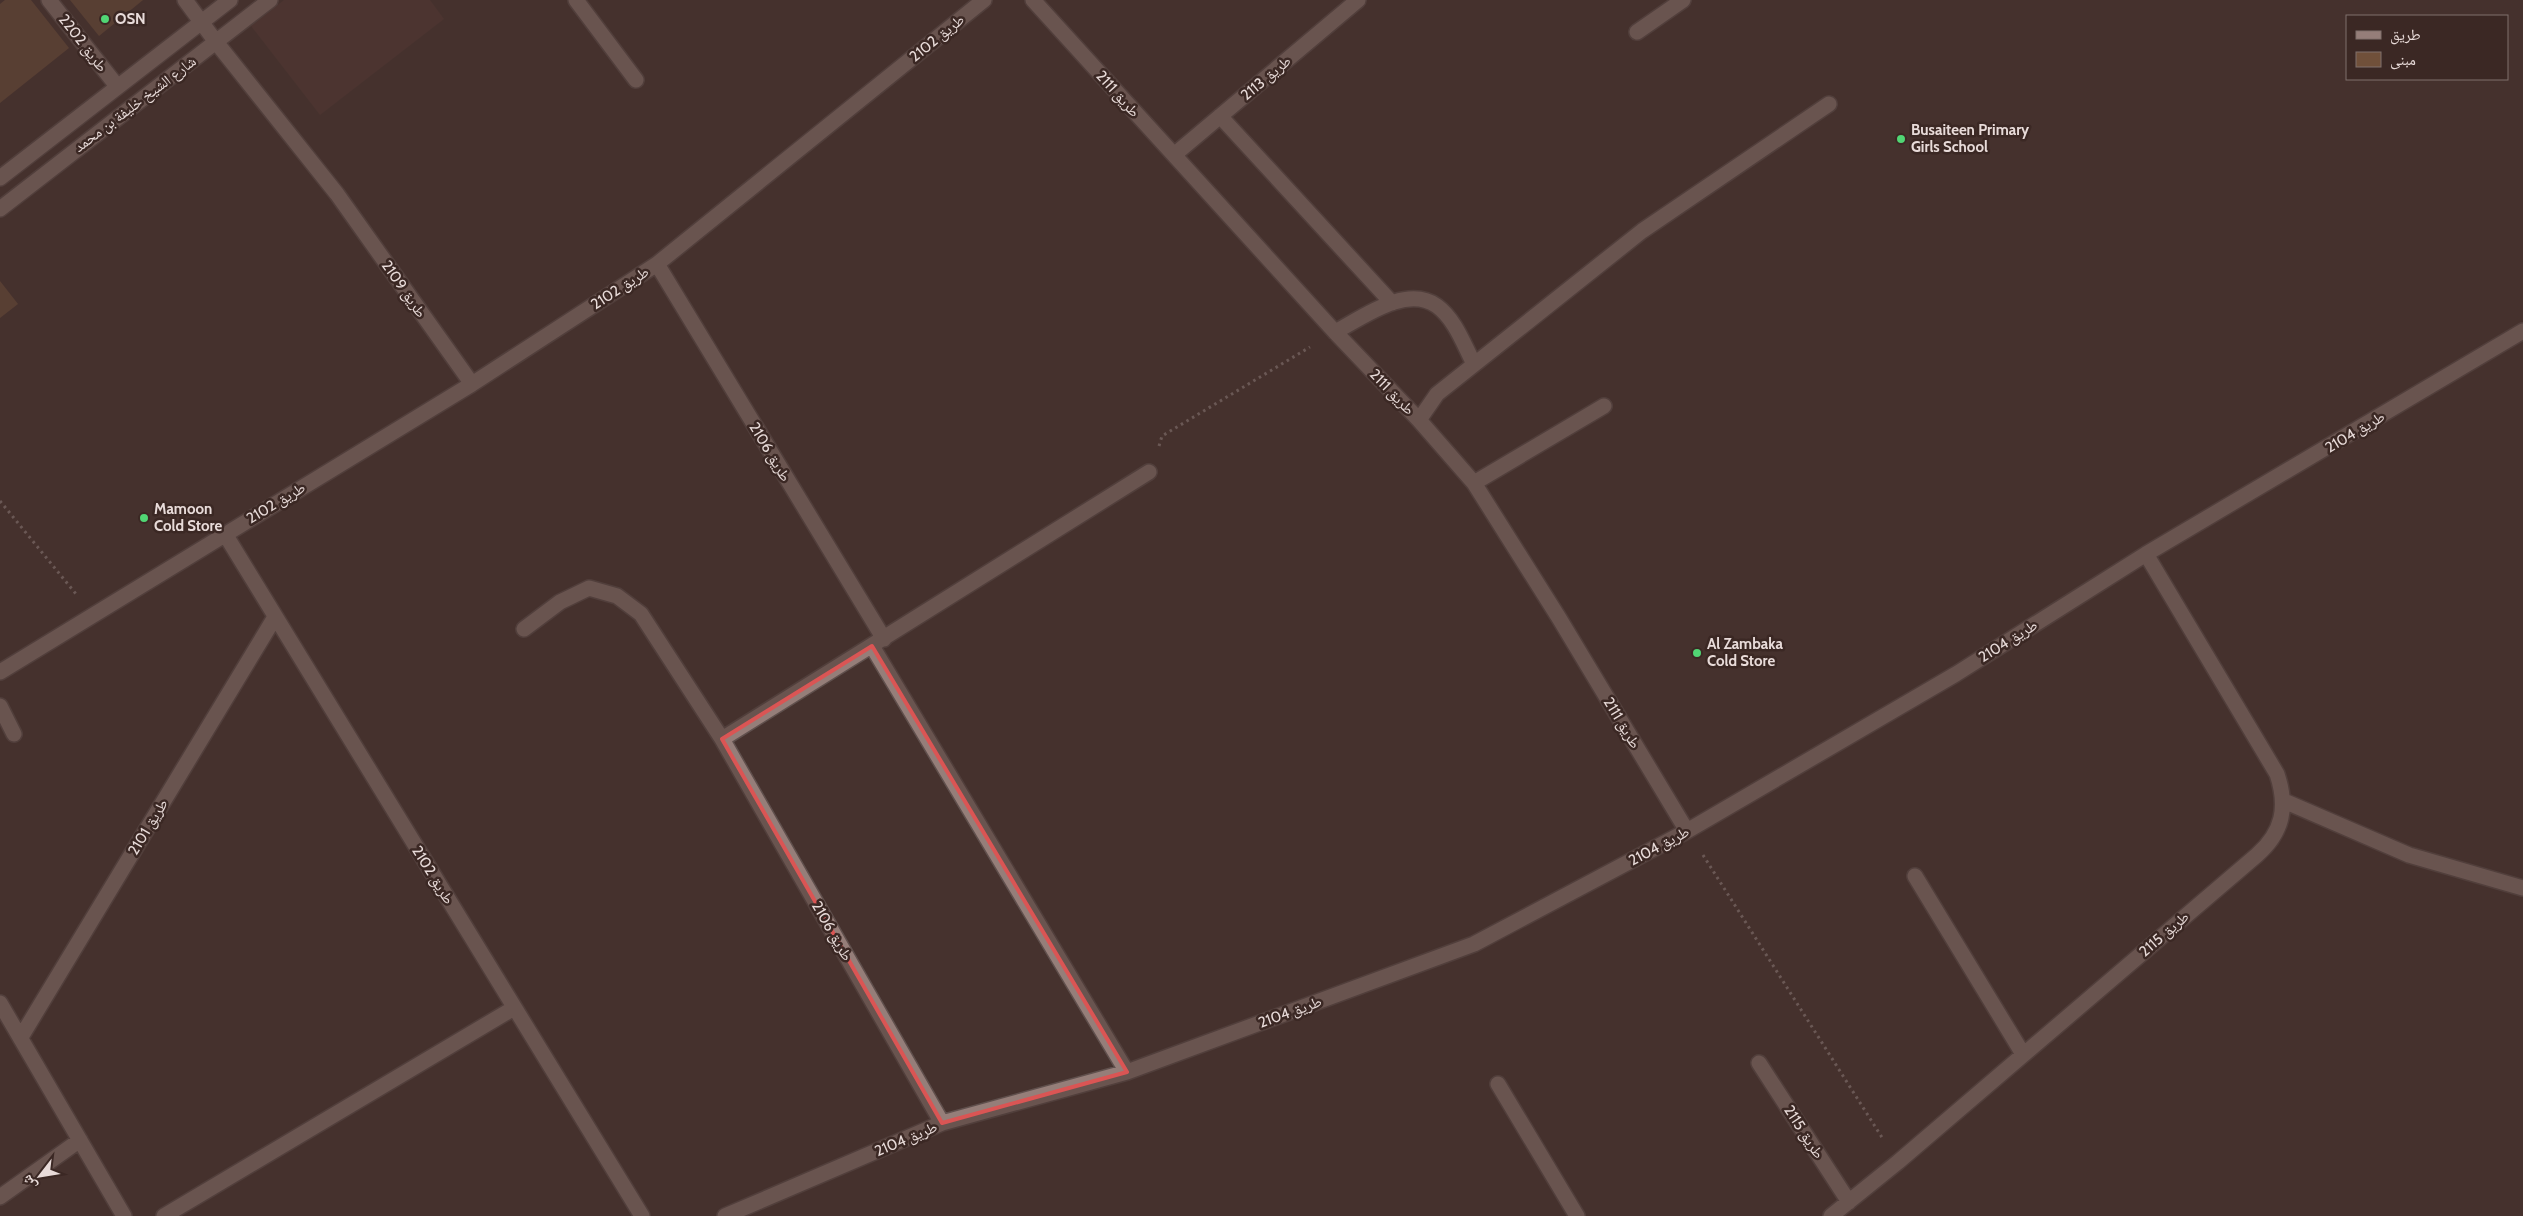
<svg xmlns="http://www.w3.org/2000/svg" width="2523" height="1216" viewBox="0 0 2523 1216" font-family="Cabin,'Noto Naskh Arabic',sans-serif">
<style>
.built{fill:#543934}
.building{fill:#70503a}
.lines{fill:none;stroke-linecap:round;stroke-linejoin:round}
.minor-casing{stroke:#60504d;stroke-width:18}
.path{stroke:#988885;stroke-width:3;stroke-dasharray:2.5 4;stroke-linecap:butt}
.minor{stroke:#957e79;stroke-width:15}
.marked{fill:none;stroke:#da5554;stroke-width:4;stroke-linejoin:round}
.poi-dot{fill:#51d674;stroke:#3b2824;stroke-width:2}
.labels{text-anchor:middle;stroke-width:5;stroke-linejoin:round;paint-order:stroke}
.poi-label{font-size:15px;font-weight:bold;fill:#e8dbd9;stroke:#3b2824;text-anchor:start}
.street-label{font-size:15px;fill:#e8dbd9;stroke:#3b2824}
</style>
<rect width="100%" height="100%" fill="#46322e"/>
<path class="built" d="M284 0H430L444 19 320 115 251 26Z"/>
<path class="building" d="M5 0H31L69 48 0 103V4Z
M70 0H143L99 36Z
M0 281 18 304 0 318Z"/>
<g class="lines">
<defs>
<path id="minor" d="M49 0 117 86
M185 0 216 42 337 194 472 384
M576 0 636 80
M1033 0 1335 332 1419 420 1474 483 1559 618 1687 831
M1637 32 1683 0
M1220 116 1392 303
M1174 155 1358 0
M0 178 230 0
M0 209 270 0
M657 264 884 639
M1335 332C1362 318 1406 284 1437 306 1455 319 1464 345 1474 364
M1419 420 1437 394 1642 231 1829 104
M1474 483 1604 406
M225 534 642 1216
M524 629 560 602 589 588 617 596 641 614 722 739 942 1123
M872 646 1127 1072
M0 672 472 384 657 264 984 0
M0 706 14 734
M722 739 1149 472
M2284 801 2409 855 2523 888
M1915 876 2023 1054
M0 1003 124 1216
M21 1037 275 617
M1759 1063 1849 1202
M1498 1084 1577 1216
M0 1197 80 1140
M164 1216 514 1008
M725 1216 942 1123 1127 1072 1474 944 1687 831 1956 674 2146 554 2523 331
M1831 1216 1898 1162 2257 855C2283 832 2288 807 2277 774L2146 554"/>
</defs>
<use href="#minor" class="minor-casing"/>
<path class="path" d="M1159 446 1162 436 1310 347
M0 501 76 594
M1703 855 1883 1139"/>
<use href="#minor" class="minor"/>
</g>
<path d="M0 0H2523V1216H0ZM872 646 1127 1072 942 1123 722 739Z" fill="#46322e" fill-opacity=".55" fill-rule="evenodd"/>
<path class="marked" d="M872 646 1127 1072 942 1123 722 739Z"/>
<g class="poi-dot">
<circle cx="105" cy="19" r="5"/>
<circle cx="1901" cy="139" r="5"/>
<circle cx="144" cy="518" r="5"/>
<circle cx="1697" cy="653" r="5"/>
</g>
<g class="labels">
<g class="poi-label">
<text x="115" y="24">OSN</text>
<text x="1911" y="135">Busaiteen Primary<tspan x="1911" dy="17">Girls School</tspan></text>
<text x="154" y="514">Mamoon<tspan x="154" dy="17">Cold Store</tspan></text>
<text x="1707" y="649">Al Zambaka<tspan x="1707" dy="17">Cold Store</tspan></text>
</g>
<g class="street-label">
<text transform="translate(937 38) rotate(-39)" y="5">طريق 2102</text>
<text transform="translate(83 43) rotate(52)" y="5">طريق 2202</text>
<text transform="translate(1266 78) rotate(-40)" y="5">طريق 2113</text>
<text transform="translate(1118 94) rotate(48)" y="5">طريق 2111</text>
<text transform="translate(135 104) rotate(-37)" y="5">شارع الشيخ خليفة بن محمد</text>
<text transform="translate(620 288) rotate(-33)" y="5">طريق 2102</text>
<text transform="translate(404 289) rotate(55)" y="5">طريق 2109</text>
<text transform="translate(1392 392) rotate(46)" y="5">طريق 2111</text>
<text transform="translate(2355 432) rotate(-31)" y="5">طريق 2104</text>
<text transform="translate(770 452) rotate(59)" y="5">طريق 2106</text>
<text transform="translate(276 503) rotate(-31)" y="5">طريق 2102</text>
<text transform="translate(2008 641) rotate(-32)" y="5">طريق 2104</text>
<text transform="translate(1622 723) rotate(59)" y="5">طريق 2111</text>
<text transform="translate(148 827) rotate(-59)" y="5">طريق 2101</text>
<text transform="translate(1659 846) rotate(-28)" y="5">طريق 2104</text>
<text transform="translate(433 875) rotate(58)" y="5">طريق 2102</text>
<text transform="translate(832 931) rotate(60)" y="5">طريق 2106</text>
<text transform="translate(2164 934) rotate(-41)" y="5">طريق 2115</text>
<text transform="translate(1290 1012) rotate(-20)" y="5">طريق 2104</text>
<text transform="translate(1804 1132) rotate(57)" y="5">طريق 2115</text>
<text transform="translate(906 1139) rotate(-23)" y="5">طريق 2104</text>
</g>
</g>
<rect x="2346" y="15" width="162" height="65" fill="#3b2824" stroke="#80706c"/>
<rect x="2356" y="31" width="25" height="8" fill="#957e79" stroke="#80706c"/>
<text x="2390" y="40" font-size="15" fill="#e8dbd9">طريق</text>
<rect x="2356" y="52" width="25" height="15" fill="#70503a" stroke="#80706c"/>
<text x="2390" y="65" font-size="15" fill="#e8dbd9">مبنى</text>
<g transform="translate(40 1176) rotate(239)" stroke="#3b2824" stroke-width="4" paint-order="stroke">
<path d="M0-4L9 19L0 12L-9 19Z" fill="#e8dbd9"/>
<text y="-8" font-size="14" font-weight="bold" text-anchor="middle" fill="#e8dbd9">ش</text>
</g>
</svg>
